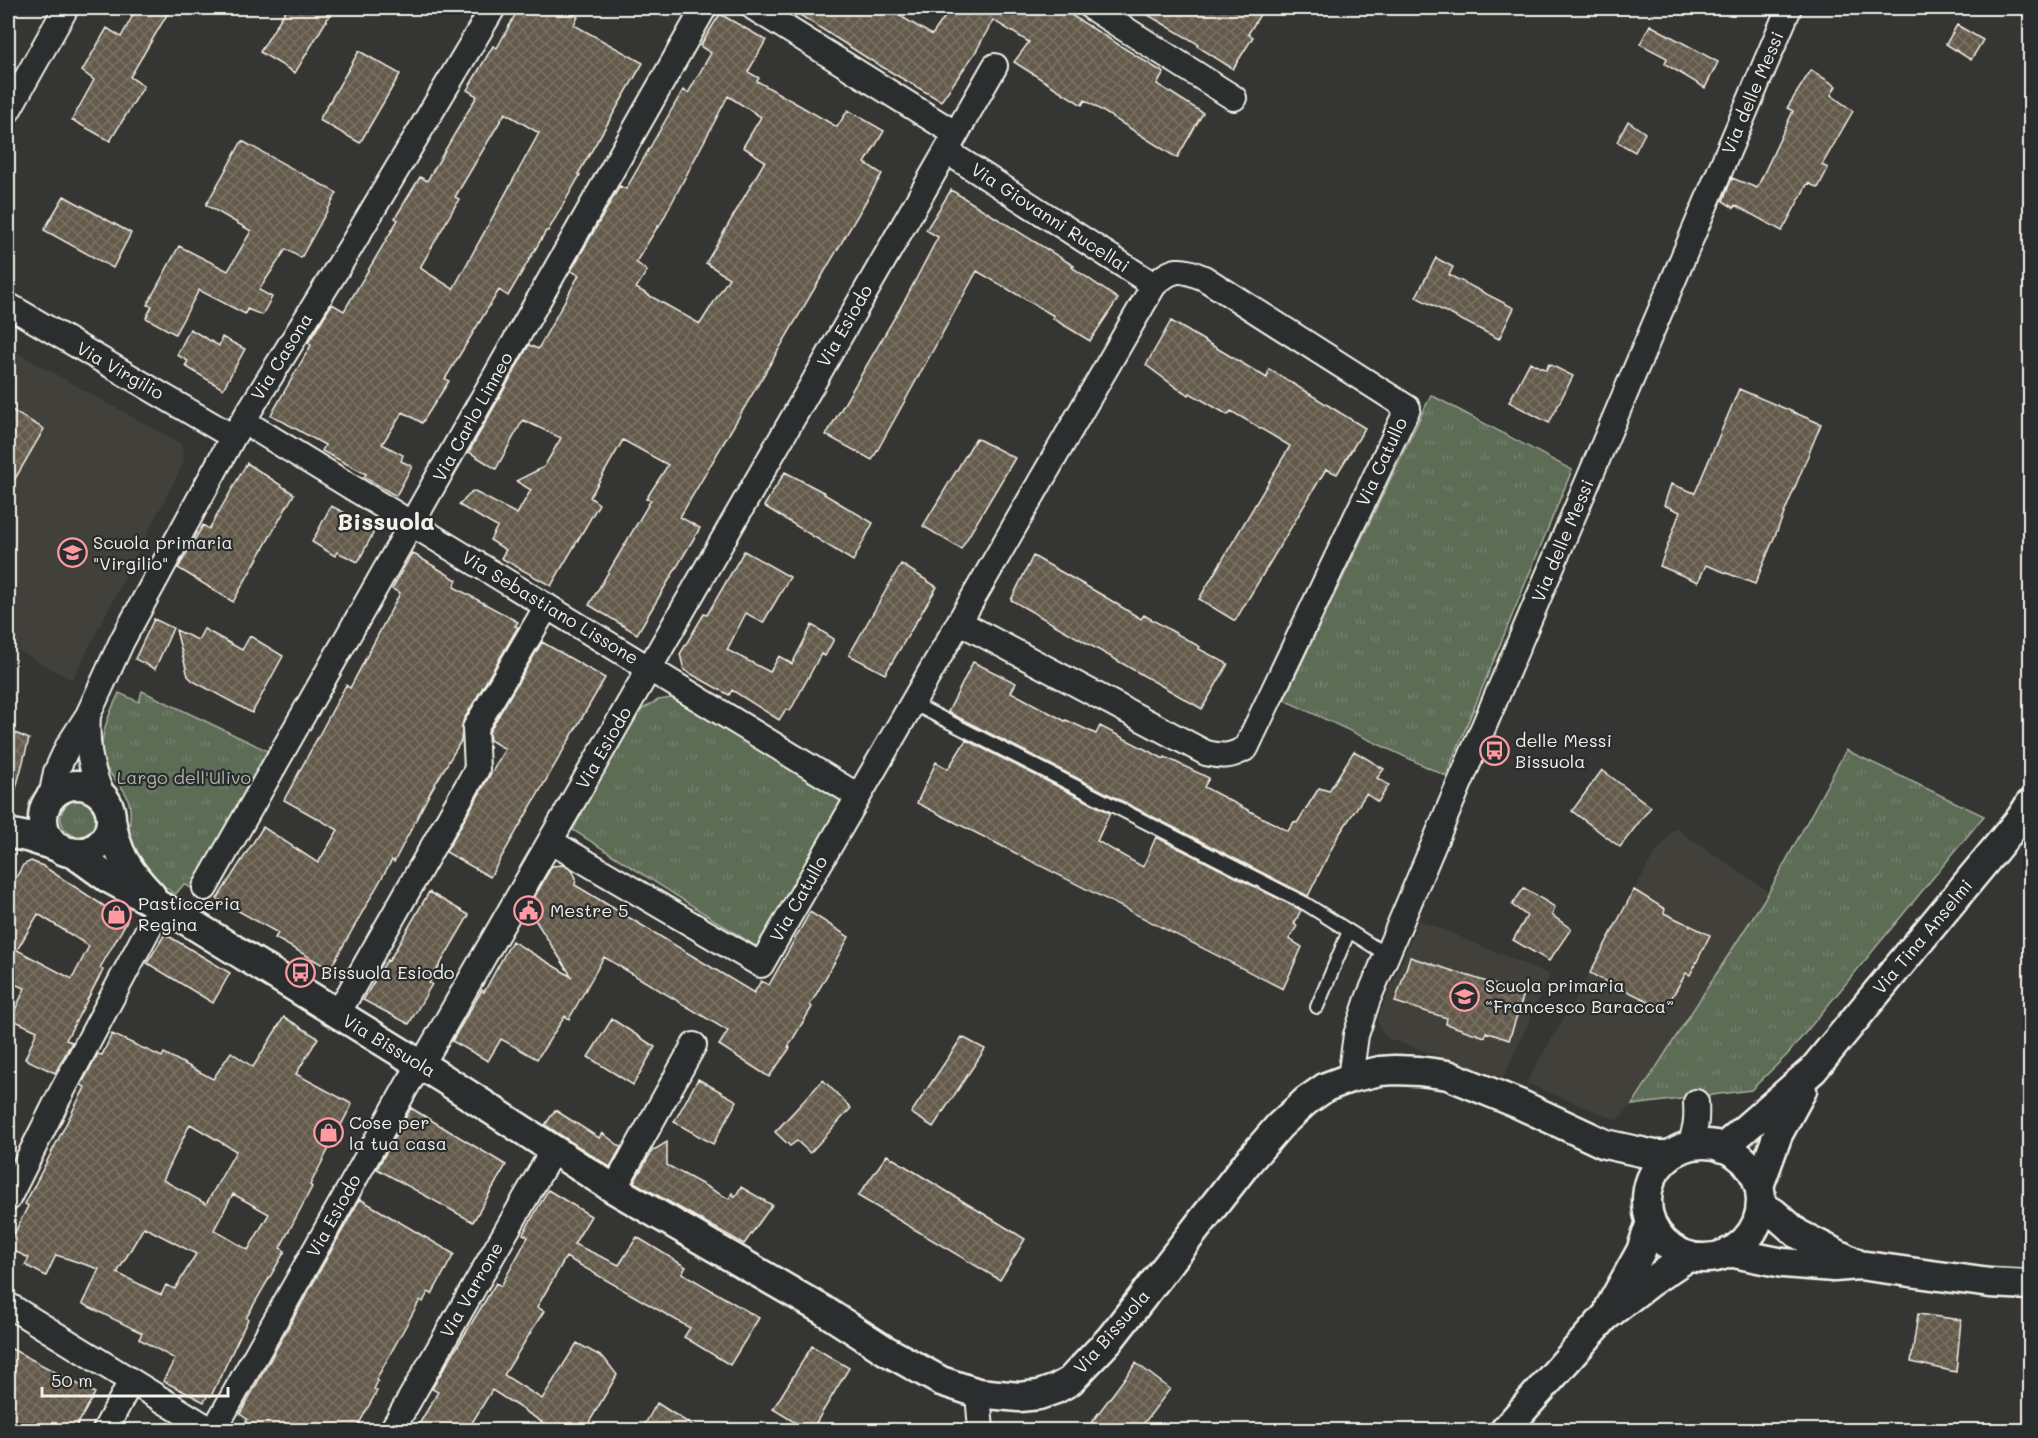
<svg xmlns="http://www.w3.org/2000/svg" width="2038" height="1438" viewBox="0 0 2038 1438" font-family="Mali,sans-serif">
<style>
.built{fill:#43413b}
.grass{fill:url(#grass-tufts);stroke:#a8ae9e;stroke-width:1.5}
.building{fill:url(#building-cross-hatch);stroke:#f4f1e8;stroke-width:1.5;fill-rule:evenodd}
.lines{fill:none;stroke-linecap:round;stroke-linejoin:round}
.service-casing{stroke:#f4f1e8;stroke-width:16}
.minor-casing{stroke:#f4f1e8;stroke-width:28}
.tertiary-casing{stroke:#f4f1e8;stroke-width:33}
.service{stroke:#2a2d2e;stroke-width:12}
.minor{stroke:#2a2d2e;stroke-width:24}
.tertiary{stroke:#2a2d2e;stroke-width:28}
.labels{text-anchor:middle;stroke-width:4.5;stroke-linejoin:round;paint-order:stroke}
.street-label{font-size:18px;fill:#f4f1e8;stroke:#2a2d2e}
.poi-label{font-size:18px;fill:#f4f1e8;stroke:#2a2d2e;text-anchor:start}
.park-label{font-size:18px;fill:#afb5a6;stroke:#2a2d2e}
.district-label{font-size:24px;font-weight:bold;fill:#f4f1e8;stroke:#2a2d2e}
</style>
<defs>
<pattern id="grass-tufts" width="24" height="20" patternUnits="userSpaceOnUse" patternTransform="scale(1.5)"><rect width="24" height="20" fill="#5b6c55"/><path d="M3 7l-1-3M5 7V3M7 7l1-3M15 17l-1-3M17 17v-4M19 17l1-3" fill="none" stroke="#73816d"/></pattern>
<pattern id="building-cross-hatch" width="8" height="8" patternUnits="userSpaceOnUse" patternTransform="scale(1.5)"><rect width="8" height="8" fill="#635a4b"/><path d="M0 0l8 8M0 8l8-8" fill="none" stroke="#7a7265"/></pattern>
</defs>
<rect width="100%" height="100%" fill="#353634"/>
<filter id="ink" filterUnits="userSpaceOnUse"><feTurbulence type="fractalNoise" baseFrequency=".0167" numOctaves="2"/><feDisplacementMap in="SourceGraphic" scale="12" xChannelSelector="R" yChannelSelector="G"/><feConvolveMatrix kernelMatrix="1 2 1 2 8 2 1 2 1" color-interpolation-filters="sRGB"/></filter>
<g filter="url(#ink)">
<path class="built" d="M8 348 181 444 184 462 72 680 8 645Z
M1675 828 1769 892 1632 1105 1617 1120 1526 1083 1590 973 1634 890 1651 860Z
M1419 920 1550 975 1503 1078 1392 1040 1384 1035 1378 1024V1018Z"/>
<path class="grass" d="M1431 395 1572 470 1446 776 1284 700Z
M142 691 268 751 191 888 184 884 175 895C159 882 128 856 129 834 129 823 132 813 129 802 124 786 117 784 109 772 93 747 108 716 119 693L139 702Z
M672 698 843 801 757 947 573 830 634 714 658 700Z
M1846 750 1984 816 1787 1055 1751 1090 1632 1105 1769 892Z
M61 818a18 18 0 1 1 36 0a18 18 0 1 1-36 0Z"/>
<path class="building" d="M137 8H171L130 77 144 86 110 141 72 120 94 80 82 71 107 28 121 37Z
M287 8H334L295 73 260 52Z
M519 8H563L578 17 574 25 643 63 578 174 580 175 548 231H546L508 296 499 290 445 379 449 381 422 423 403 412 382 444 403 455 401 461 412 466 396 496 364 477 366 474 322 451 325 445 271 415 311 345 308 343 332 304 344 311 398 220 395 218 420 177 427 181 477 96 467 90 493 46 497 48ZM505 113 539 133 453 289 420 268 459 199 455 197Z
M789 8H887L932 35 951 8H1024L1035 13 1039 8H1060L1164 73 1157 84 1203 113 1177 158 1085 100 1082 105 1014 62 1029 42 993 20 975 53 941 101 872 61Z
M1136 8H1264L1248 34 1253 37 1233 69 1197 46 1198 44Z
M720 14 766 40 748 72 759 78 757 81 837 127 848 110 884 131 865 163 882 174 680 517 700 528 637 634 589 605 651 500 646 499 668 465 623 440 590 497 599 504 551 586 501 558 506 550 490 540 497 527 459 505 473 491 517 514 531 490 516 481 544 467 561 438 523 420 496 469 469 452 529 345 538 349 579 275 571 271 620 186 626 189 683 90 688 93 711 53 700 46ZM728 96 761 117 743 147 765 161 706 263 729 278 700 324 636 288 647 271 636 262 658 226 659 227Z
M1650 25 1718 62 1705 88 1665 64 1667 58 1640 44Z
M1957 25 1983 40 1971 60 1946 44Z
M359 51 400 74 360 143 319 120Z
M1811 70 1836 86 1831 95 1853 111 1822 165 1828 168 1818 188 1808 183 1782 231 1735 205 1734 208 1723 201 1732 178 1757 188 1793 111 1787 108Z
M1628 121 1645 133 1635 152 1617 142Z
M242 141 337 193 301 258 286 249 259 290 272 297 262 315 247 309 245 314 199 290 175 334 146 318 152 306 147 305 179 246 228 271 251 231 206 205Z
M951 190 1074 266 1072 267 1118 299 1090 341 1052 318 1054 316 977 271 872 460 826 435 906 298 938 237 926 230Z
M64 196 131 233 113 268 44 230Z
M1436 258 1453 267 1449 275 1514 308 1499 339 1416 297Z
M1171 321 1267 378 1269 369 1365 428 1337 474 1326 469 1235 621 1199 599 1290 446 1231 411 1228 415 1190 393 1189 395 1177 388 1146 365Z
M190 329 219 346 222 337 245 349 223 389 185 366 188 361 177 355Z
M1530 362 1546 370 1549 364 1573 376 1549 423 1509 402Z
M1739 389 1821 424 1755 584 1706 565 1698 582 1660 566 1680 512 1664 505 1671 484 1695 493Z
M8 408 44 429 8 491Z
M976 438 1015 458 961 549 923 526Z
M247 463 294 494 233 602 178 568 203 525 209 529Z
M785 472 825 493 824 494 873 523 853 561 764 506Z
M331 506 376 528 358 562 337 552 335 556 312 542Z
M744 551 790 577 763 623 746 613 727 650 770 672 779 656 792 664 812 625 834 639 825 656 821 654 790 711 786 709 779 720 732 690 729 695 684 670 680 654 704 614 707 615Z
M412 553 457 580 454 587 518 622 515 626 518 627 463 721 461 741 432 789 394 862 392 860 330 969 275 938 278 933 217 899 263 827 318 863 338 830 284 800 346 685 350 688 400 593 392 589Z
M1033 556 1102 595 1141 619 1144 615 1200 647 1199 649 1228 664 1202 709 1011 600Z
M901 564 937 587 885 674 849 655Z
M154 619 173 628 155 669 135 659Z
M204 629 242 650 250 636 283 656 252 713 193 681 188 676 176 630 198 640Z
M542 642 605 678 490 877 446 852 505 749 490 740 489 732Z
M973 662 1016 683 1011 692 1065 721 1066 720 1096 734 1100 726 1164 759 1165 757 1209 778 1204 787 1288 831 1294 822 1297 823 1319 788 1329 791 1354 751 1384 769 1377 778 1389 785 1378 802 1366 794 1338 836 1308 896 948 712Z
M8 730 29 739 14 796 8 795Z
M966 740 1110 813 1097 841 1143 867 1156 837 1301 910 1294 924 1297 926 1289 939 1302 947 1283 989 917 803 936 762 948 769Z
M1602 770 1651 807 1620 847 1572 811Z
M31 861 43 866 127 921 100 968 103 970 66 1040 72 1042 55 1073 25 1059 37 1031 11 1019 25 988 8 982V892L23 865ZM38 914 89 946 72 979 17 950Z
M563 865 572 870 576 878 575 885 754 993 761 981 769 985 810 912 849 937 810 1005 812 1007 788 1047 790 1048 769 1077 719 1045 728 1031 604 957 569 1019 565 1016 537 1059 501 1039 488 1061 452 1041 482 990 484 992 512 941 572 977 528 909 552 866Z
M1524 888 1555 907 1552 915 1571 929 1549 961 1513 940 1527 916 1512 905Z
M1634 890 1665 909 1664 913 1710 935 1690 975 1686 973 1665 1009 1623 989 1621 990 1590 973Z
M429 892 469 915 429 983 432 984 409 1024 363 1000 387 960 389 961Z
M165 934 230 973 213 1003 147 963Z
M1410 957 1524 994 1509 1040 1486 1032 1485 1037 1446 1024 1447 1018 1395 1002Z
M284 1017 318 1038 296 1074 352 1104 310 1185 312 1187 280 1248 285 1251 246 1318 248 1319 211 1396 208 1395 204 1402 163 1381 175 1359 139 1339 142 1333 83 1304 99 1269 56 1255 46 1276 25 1265 29 1258 8 1248V1246L28 1206 25 1204 85 1087 81 1085 98 1054 102 1055 112 1034 162 1057 164 1053 213 1079 231 1052 253 1067ZM190 1124 236 1151 206 1204 163 1180ZM233 1194 269 1214 248 1250 214 1230ZM144 1227 196 1254 175 1289 166 1285 161 1295 117 1273Z
M612 1019 655 1047 633 1085 588 1057Z
M962 1037 985 1049 933 1127 911 1113Z
M698 1079 737 1101 713 1144 674 1122Z
M823 1080 851 1108 810 1153 797 1141 790 1146 775 1132Z
M411 1108 506 1165 473 1222 377 1169Z
M555 1110 599 1138 602 1133 621 1147 610 1167 545 1125Z
M667 1142V1165L729 1199 732 1193 735 1197 741 1187 772 1205 744 1244 634 1182 652 1151Z
M887 1155 1025 1239 1000 1280 858 1196Z
M548 1190 591 1216 574 1244 619 1265 637 1237 686 1267 682 1273 759 1318 730 1365 684 1337 690 1328 566 1257 537 1307 544 1311 504 1375 542 1399 577 1343 604 1358 617 1375 584 1431H556L492 1390 467 1431H415L438 1392 432 1389 440 1375 496 1283 501 1286 528 1237 523 1234Z
M360 1199 454 1254 432 1294 428 1292 423 1302 420 1300 376 1380 378 1381 374 1389 377 1391 355 1431H242L247 1419 240 1414Z
M1918 1314 1961 1320 1956 1372 1911 1362Z
M812 1346 849 1368 811 1431H809L773 1409Z
M8 1347 95 1393 74 1431H8Z
M1136 1363 1170 1389 1138 1431H1085Z
M657 1403 701 1431H641Z"/>
<g class="lines">
<defs>
<path id="service" d="M912 703 1306 904 1387 955
M1317 1007 1349 931"/>
<path id="minor" d="M754 8 956 134
M1092 8 1234 98
M8 111 66 8
M946 151 1154 285
M8 305 233 437
M243 421 858 796
M88 715C86 744 90 768 102 795
M51 798 56 772 68 746 88 715 122 641 233 437 350 248 493 8
M550 841 761 965 1154 285C1173 267 1181 268 1204 278L1408 408 1246 748C1230 757 1224 757 1206 753L959 622
M205 888 704 8
M337 1015 477 769 475 728 547 606
M1350 1078 1356 1035 1368 999 1789 8
M1689 1146C1696 1131 1697 1119 1696 1102
M614 1189 694 1045
M8 1199 59 1097 161 905
M8 1305 211 1430
M978 1393 981 1430
M105 1430 131 1381
M214 1430 408 1084 429 1052 995 66
M392 1430 553 1150"/>
<path id="tertiary" d="M43 819a34 34 0 1 1 68 0a34 34 0 1 1-68 0Z
M111 819C116 853 128 871 151 895
M8 833 27 837 61 848
M72 852 108 878 186 920 444 1079 614 1189 823 1310 885 1350 941 1381 978 1393 1019 1397 1039 1395 1056 1389 1070 1381 1110 1339 1247 1163 1279 1126 1306 1101 1326 1087 1350 1078 1380 1071 1395 1070 1419 1071 1448 1075 1519 1104 1605 1144 1655 1155H1670
M1647 1201a57 57 0 1 1 114 0a57 57 0 1 1-114 0Z
M1723 1148 1813 1070 2021 818 2030 804
M1759 1186 1778 1134 1802 1090
M1761 1205 1774 1213 1798 1234 1857 1264
M1729 1252 1783 1263 1834 1267 1859 1265 1990 1283 2030 1285
M1610 1307 1641 1251 1651 1222
M1505 1430 1605 1317 1650 1282 1689 1256"/>
</defs>
<use href="#service" class="service-casing"/>
<use href="#minor" class="minor-casing"/>
<use href="#tertiary" class="tertiary-casing"/>
<use href="#service" class="service"/>
<use href="#minor" class="minor"/>
<use href="#tertiary" class="tertiary"/>
</g>
</g>
<defs>
<symbol id="school-ring" viewBox="-11 -11 22 22"><circle r="9.5" fill="#2a2d2e" stroke="#ff9aa2" stroke-width="1.5"/><path d="M0-5L7-2L0 1L-7-2ZM-4 1L0 2.5L4 1V4Q0 6-4 4Z" fill="#ff9aa2"/></symbol>
<symbol id="bus-ring" viewBox="-11 -11 22 22"><circle r="9.5" fill="#2a2d2e" stroke="#ff9aa2" stroke-width="1.5"/><path d="M-5-6H5V4H4V6H2V4H-2V6H-4V4H-5ZM-3.5-4V0h7V-4ZM-3.5 1.2v1.5H-2V1.2ZM2 1.2v1.5H3.5V1.2Z" fill="#ff9aa2"/></symbol>
<symbol id="civic-ring" viewBox="-11 -11 22 22"><circle r="9.5" fill="#2a2d2e" stroke="#ff9aa2" stroke-width="1.5"/><path d="M-.6-6.5H3V-4.5H.6V-3L4-1V1h2V6H-6V1h2V-1L-.6-3ZM-1.2 2.5V6h2.4V2.5Z" fill="#ff9aa2"/></symbol>
<symbol id="shop-ring" viewBox="-11 -11 22 22"><circle r="9.5" fill="#2a2d2e" stroke="#ff9aa2" stroke-width="1.5"/><path d="M-5-2.5h2.3a2.7 3.5 0 0 1 5.4 0H5L5.5 6h-11ZM-1.5-2.5h3a1.5 2.3 0 0 0-3 0Z" fill="#ff9aa2"/></symbol>
</defs>
<g fill-rule="evenodd">
<use href="#school-ring" x="56" y="536" width="33" height="33"/>
<use href="#bus-ring" x="1478" y="734" width="33" height="33"/>
<use href="#civic-ring" x="512" y="894" width="33" height="33"/>
<use href="#shop-ring" x="100" y="898" width="33" height="33"/>
<use href="#bus-ring" x="284" y="956" width="33" height="33"/>
<use href="#school-ring" x="1448" y="980" width="33" height="33"/>
<use href="#shop-ring" x="312" y="1116" width="33" height="33"/>
</g>
<g class="labels">
<g class="street-label">
<text transform="translate(1753 93) rotate(-67)" y="6">Via delle Messi</text>
<text transform="translate(1050 218) rotate(33)" y="6">Via Giovanni Rucellai</text>
<text transform="translate(845 326) rotate(-60)" y="6">Via Esiodo</text>
<text transform="translate(282 357) rotate(-58)" y="6">Via Casona</text>
<text transform="translate(120 371) rotate(30)" y="6">Via Virgilio</text>
<text transform="translate(473 417) rotate(-61)" y="6">Via Carlo Linneo</text>
<text transform="translate(1382 462) rotate(-65)" y="6">Via Catullo</text>
<text transform="translate(1563 541) rotate(-67)" y="6">Via delle Messi</text>
<text transform="translate(550 608) rotate(31)" y="6">Via Sebastiano Lissone</text>
<text transform="translate(604 748) rotate(-60)" y="6">Via Esiodo</text>
<text transform="translate(799 899) rotate(-60)" y="6">Via Catullo</text>
<text transform="translate(1923 937) rotate(-50)" y="6">Via Tina Anselmi</text>
<text transform="translate(389 1046) rotate(31)" y="6">Via Bissuola</text>
<text transform="translate(334 1216) rotate(-61)" y="6">Via Esiodo</text>
<text transform="translate(472 1290) rotate(-60)" y="6">Via Varrone</text>
<text transform="translate(1112 1332) rotate(-49)" y="6">Via Bissuola</text>
</g>
<g class="poi-label">
<text x="93" y="549">Scuola primaria<tspan x="93" dy="21">"Virgilio"</tspan></text>
<text x="1515" y="747">delle Messi<tspan x="1515" dy="21">Bissuola</tspan></text>
<text x="138" y="910">Pasticceria<tspan x="138" dy="21">Regina</tspan></text>
<text x="550" y="917">Mestre 5</text>
<text x="321" y="979">Bissuola Esiodo</text>
<text x="1485" y="992">Scuola primaria<tspan x="1485" dy="21">“Francesco Baracca”</tspan></text>
<text x="349" y="1129">Cose per<tspan x="349" dy="21">la tua casa</tspan></text>
</g>
<g class="park-label">
<text x="184" y="784">Largo dell'Ulivo</text>
</g>
<g class="district-label">
<text x="386" y="530">Bissuola</text>
</g>
</g>
<rect width="2038" height="1438" fill="none" stroke="#2a2d2e" stroke-width="30"/>
<rect x="15" y="15" width="2008" height="1408" fill="none" stroke="#f4f1e8" stroke-width="2" filter="url(#ink)"/>
<path d="M42 1387v9h186v-9" fill="none" stroke="#f4f1e8" stroke-width="3"/>
<text x="51" y="1387" font-size="18" fill="#f4f1e8" stroke="#2a2d2e" stroke-width="4.5" paint-order="stroke">50 m</text>
</svg>
